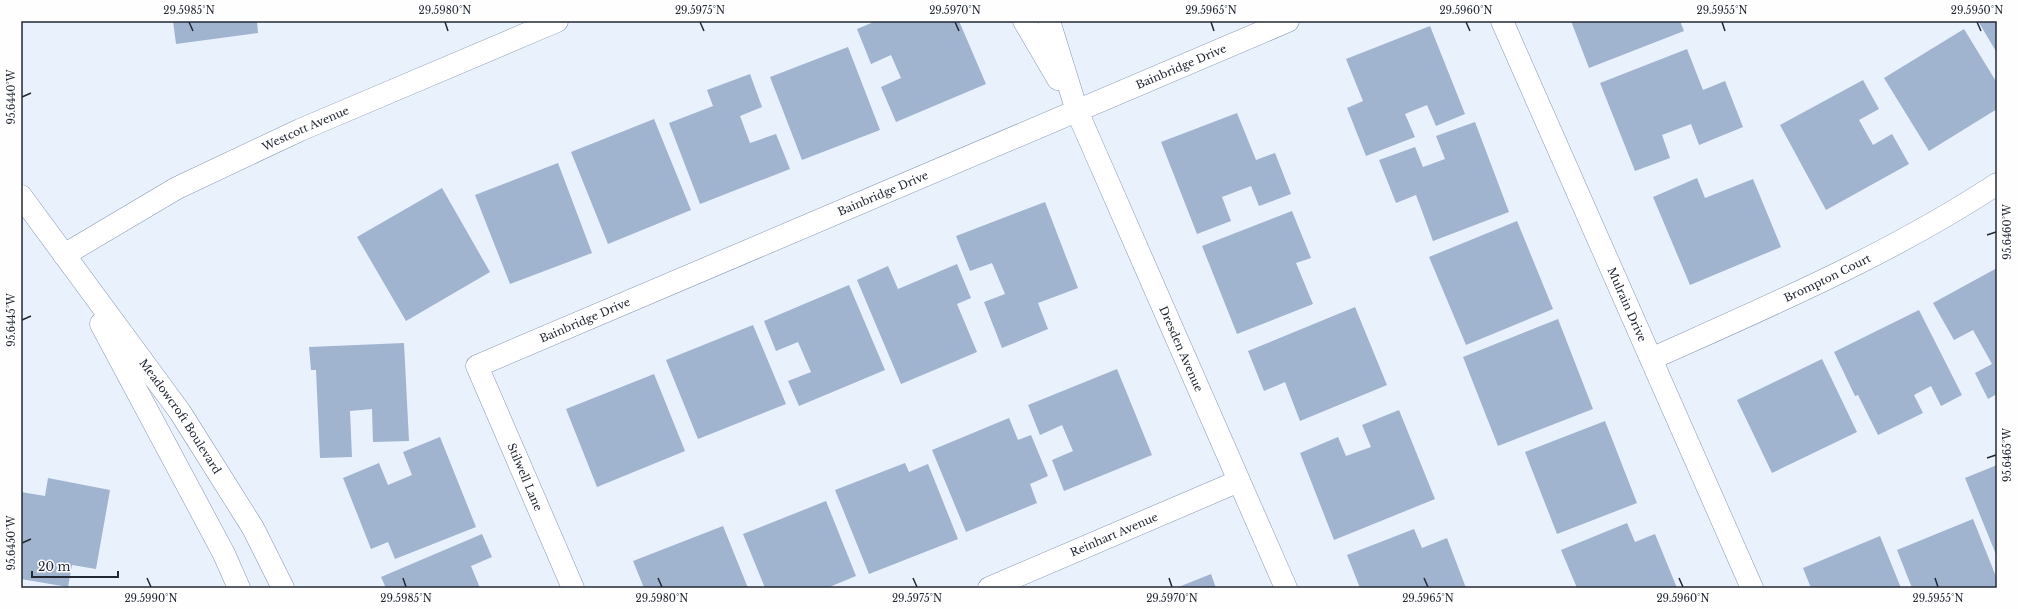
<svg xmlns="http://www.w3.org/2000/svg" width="2018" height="609" viewBox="0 0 2018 609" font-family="'Libre Baskerville',serif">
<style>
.building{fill:#a0b3cf}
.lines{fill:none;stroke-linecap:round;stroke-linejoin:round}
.street-casing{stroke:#8698b4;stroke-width:23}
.secondary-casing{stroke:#8698b4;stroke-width:23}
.street{stroke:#fff;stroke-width:22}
.secondary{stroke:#fff;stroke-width:22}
.ticks{fill:none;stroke:#222934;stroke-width:1.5}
.labels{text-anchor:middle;stroke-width:4;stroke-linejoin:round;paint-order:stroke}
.street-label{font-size:11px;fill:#222934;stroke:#fefefe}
.neatline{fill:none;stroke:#222934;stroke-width:1.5}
.ticks-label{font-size:10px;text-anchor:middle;fill:#222934}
</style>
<rect width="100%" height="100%" fill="#e9f1fd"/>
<path class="building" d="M173 21H257L258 33 176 44Z
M876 21H959L986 84 896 122 881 87 901 78 891 55 871 64 857 29Z
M1571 21H1680L1684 31 1589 68Z
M1978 21H1997V53Z
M1430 26 1465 114 1436 126 1427 105 1405 114 1415 137 1366 156 1347 108 1363 101 1346 59Z
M1964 29 1997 83V109L1929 151 1884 78Z
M848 47 880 130 802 160 770 77Z
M1687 49 1703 90 1725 81 1743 127 1699 145 1691 124 1662 135 1670 158 1635 171 1600 83Z
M750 74 762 107 740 116 750 143 776 134 790 169 700 204 669 123 713 106 707 90Z
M1863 80 1879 109 1859 120 1873 145 1892 134 1909 164 1826 210 1780 125Z
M1237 113 1256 160 1275 153 1291 194 1259 206 1251 186 1222 197 1231 221 1197 234 1161 142Z
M654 119 691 210 608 244 571 152Z
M1475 122 1509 212 1433 241 1416 195 1396 203 1379 160 1415 147 1423 167 1445 159 1436 136Z
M558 163 592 253 510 284 475 195Z
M1697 178 1705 198 1753 179 1781 247 1690 285 1653 197Z
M442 188 490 272 406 321 357 237Z
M1045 202 1078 288 1038 303 1048 329 1002 348 984 302 1005 294 992 263 970 271 956 236Z
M1292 211 1311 258 1296 263 1313 304 1237 334 1202 246Z
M1517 221 1553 309 1466 345 1429 257Z
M957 264 971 298 957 304 977 352 901 384 857 280 888 266 898 289Z
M1997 268V394L1988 399 1975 373 1992 364 1973 330 1954 340 1933 303Z
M849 285 885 370 799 406 788 381 811 372 798 342 776 351 764 321Z
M1355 307 1387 385 1300 421 1285 382 1264 391 1248 351Z
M1919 310 1962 395 1941 406 1931 386 1914 395 1923 413 1878 435 1858 395 1855 396 1834 352Z
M1558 319 1593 409 1498 446 1463 357Z
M753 325 786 404 698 439 666 360Z
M404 343 409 441 373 442 372 409 350 411 352 457 320 458 316 370H311L309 347Z
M1822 359 1857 432 1772 473 1737 400Z
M1117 369 1152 455 1064 491 1052 460 1073 451 1062 425 1040 435 1028 405Z
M654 374 685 451 597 487 566 409Z
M1399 410 1435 499 1334 540 1300 453 1338 437 1346 456 1371 447 1362 425Z
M1009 418 1018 440 1031 435 1048 476 1030 484 1037 503 966 532 932 450Z
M1605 421 1637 503 1557 534 1525 452Z
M440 437 476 527 395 559 388 542 371 549 343 478 379 463 388 485 412 475 403 452Z
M905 463 909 472 928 464 958 539 869 574 835 490Z
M1997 465V557L1965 478Z
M48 478 110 490 96 569 72 565 68 587 21 579V492L45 496Z
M826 501 856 576 827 588H765L743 534Z
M1973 519 1997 579V588H1912L1897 550Z
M1627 523 1635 542 1655 534 1677 588H1577L1561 550Z
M723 526 748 588H644L633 561Z
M1414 529 1422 548 1447 538 1466 588H1360L1347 555Z
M482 534 492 557 471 566 480 588H386L381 577Z
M1880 536 1901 588H1811L1803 568Z
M1211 574 1216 588H1176Z"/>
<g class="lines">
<defs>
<g id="street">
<path d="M1024 21 1058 79"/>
<path id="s1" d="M1049 21 1077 111 1286 588"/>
<path id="s2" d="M1502 21 1752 588"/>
<path id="s3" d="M1651 359C1769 306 1889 255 1997 184"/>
<path id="s4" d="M573 588 477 366 1288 21"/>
<path id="s5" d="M989 588 1239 481"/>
</g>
<g id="secondary">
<path id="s6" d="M21 196 180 412 253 528 283 588"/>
<path id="s7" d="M64 255 177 188 300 130 557 21"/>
<path d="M101 324 224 554 239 588"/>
</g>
</defs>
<use href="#street" class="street-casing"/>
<use href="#secondary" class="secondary-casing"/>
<use href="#street" class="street"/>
<use href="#secondary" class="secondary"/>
</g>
<path class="ticks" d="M189 22 193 31M445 22 448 31M700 22 704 31M955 22 959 31M1211 22 1214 31M1466 22 1470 31M1722 22 1725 31M1977 22 1981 31M22 97 31 93M1987 235 1996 232M22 320 31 316M1987 458 1996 455M22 543 31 539M147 578 151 587M403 578 406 587M658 578 662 587M913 578 917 587M1169 578 1172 587M1424 578 1428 587M1679 578 1683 587M1935 578 1938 587"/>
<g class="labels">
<g class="street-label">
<text dy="4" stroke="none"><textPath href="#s4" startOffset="1007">Bainbridge Drive</textPath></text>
<text dy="4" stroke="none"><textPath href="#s7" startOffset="273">Westcott Avenue</textPath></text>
<text dy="4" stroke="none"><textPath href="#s4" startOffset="683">Bainbridge Drive</textPath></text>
<text dy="4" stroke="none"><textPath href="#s3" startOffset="194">Brompton Court</textPath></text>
<text dy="4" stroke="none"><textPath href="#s2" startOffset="310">Mulrain Drive</textPath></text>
<text dy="4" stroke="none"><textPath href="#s4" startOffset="359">Bainbridge Drive</textPath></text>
<text dy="4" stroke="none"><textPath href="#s1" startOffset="354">Dresden Avenue</textPath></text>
<text dy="4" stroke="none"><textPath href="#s6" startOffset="272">Meadowcroft Boulevard</textPath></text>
<text transform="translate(525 477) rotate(67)" y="4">Stilwell Lane</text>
<text dy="4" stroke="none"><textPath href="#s5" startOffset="136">Reinhart Avenue</textPath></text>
</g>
</g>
<rect width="2018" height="609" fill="none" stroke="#fefefe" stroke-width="44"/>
<path d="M32 571v6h86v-6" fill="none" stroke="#222934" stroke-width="2"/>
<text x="38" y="571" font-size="12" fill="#222934" stroke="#fefefe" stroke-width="3" paint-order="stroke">20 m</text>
<rect x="22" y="22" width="1974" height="565" class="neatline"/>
<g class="ticks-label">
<text x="189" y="14">29.5985°N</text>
<text x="445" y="14">29.5980°N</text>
<text x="700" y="14">29.5975°N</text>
<text x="955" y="14">29.5970°N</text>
<text x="1211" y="14">29.5965°N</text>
<text x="1466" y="14">29.5960°N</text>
<text x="1722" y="14">29.5955°N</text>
<text x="1977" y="14">29.5950°N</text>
<text transform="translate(11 97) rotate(-90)" y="4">95.6440°W</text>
<text transform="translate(2007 232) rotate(-90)" y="4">95.6460°W</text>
<text transform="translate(11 320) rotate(-90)" y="4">95.6445°W</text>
<text transform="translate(2007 455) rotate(-90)" y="4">95.6465°W</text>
<text transform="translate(11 543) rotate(-90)" y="4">95.6450°W</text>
<text x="151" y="602">29.5990°N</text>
<text x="406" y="602">29.5985°N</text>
<text x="662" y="602">29.5980°N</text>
<text x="917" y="602">29.5975°N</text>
<text x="1172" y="602">29.5970°N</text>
<text x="1428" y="602">29.5965°N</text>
<text x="1683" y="602">29.5960°N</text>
<text x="1938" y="602">29.5955°N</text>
</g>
</svg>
